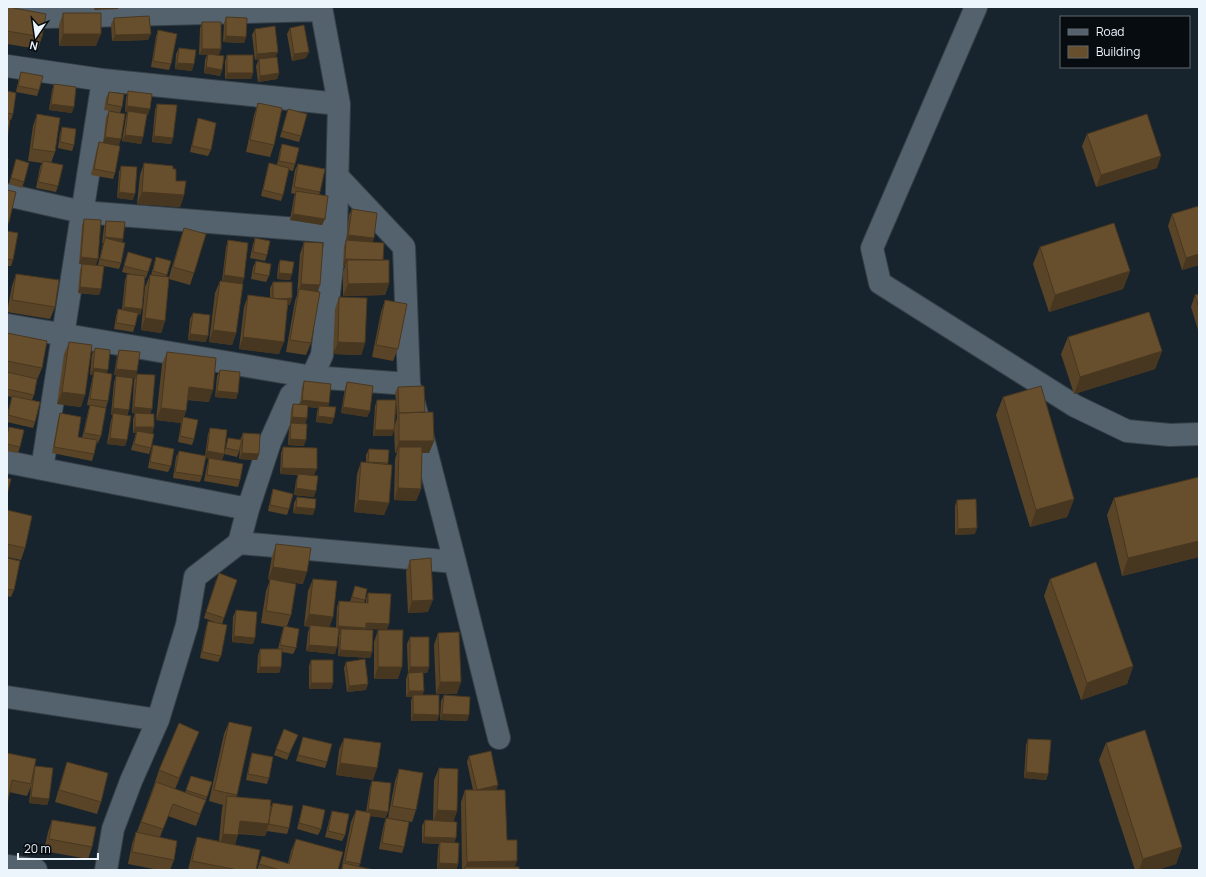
<svg xmlns="http://www.w3.org/2000/svg" width="1206" height="877" viewBox="0 0 1206 877" font-family="Manrope,sans-serif">
<style>
.lines{fill:none;stroke-linecap:round;stroke-linejoin:round}
.minor-casing{stroke:#364048;stroke-width:24}
.minor{stroke:#54626d;stroke-width:22}
.wall{fill:#594427;fill-rule:evenodd}
.shaded-wall{fill:#483720}
.building{fill:#674f2d;stroke:#483720}
</style>
<rect width="100%" height="100%" fill="#18242d"/>
<g class="lines">
<defs>
<path id="minor" d="M976 7 872 248 880 283 1075 406 1127 431 1170 435 1199 434
M7 18 321 10
M7 66 103 80 339 104
M338 177 404 247 409 384 455 562 499 738
M7 195 82 212 336 232
M7 325 312 377 409 384
M7 462 248 509
M42 469 103 80
M239 543 455 562
M7 697 158 720
M7 866 36 870
M106 870 113 829 131 781 158 720 187 625 195 577 239 543 248 509 270 442 291 395 312 377 322 355 336 232 339 104 321 7"/>
</defs>
<use href="#minor" class="minor-casing"/>
<use href="#minor" class="minor"/>
</g>
<path class="wall" d="M8 7 42 37 38 49 7 44V10Z
M63 13 96 46H59V25Z
M226 17 246 37 244 43 223 42 224 23Z
M114 18 148 40 112 41 111 24Z
M202 22 219 55H215L222 70 220 76 204 73 205 60 207 55H199L200 28Z
M290 28 306 58 292 61 287 34Z
M255 29 278 52 275 57 279 73 277 79 258 82 256 66 259 59 255 60 252 35Z
M158 30 171 64 169 70 151 67 156 36Z
M179 48 192 71 175 69 176 54Z
M227 55 253 73 251 79H225V61Z
M21 72 39 90 37 96 16 92 19 78Z
M54 84 72 113 49 110 52 90Z
M7 91 13 114 11 120H10L7 139Z
M128 91 148 115H147L143 137 141 144 122 141 126 117 127 112H125L126 98Z
M109 92 122 107 120 113 104 110 106 98Z
M258 103 274 145 270 157 246 152 254 115Z
M157 104 173 138 171 144 152 142 155 110Z
M288 109 301 136 299 142 280 137Z
M109 111 119 145 103 143 106 117Z
M37 114 55 152 51 163 58 186 56 192 36 188 40 167 42 163 28 161 33 126Z
M198 118 211 150 208 156 190 152 196 125Z
M62 127 74 145 72 151 58 148 60 133Z
M1087 134 1157 168 1096 187 1082 146Z
M99 142 115 173 113 179 91 175 97 148Z
M282 144 295 164 293 171 289 170 283 195 281 201 261 196 267 170 269 163 277 165 280 150Z
M16 159 24 182 22 188 9 184Z
M144 163 173 169 176 181 184 195 180 207 137 204 140 175Z
M298 164 320 192 319 195 325 219 322 225 290 220 294 197 295 194 291 193 295 170Z
M121 166 133 200 117 198 119 172Z
M7 190 9 222 7 228Z
M352 209 374 238 372 242 383 260 389 283 385 295 343 296V272L345 266 343 265 344 246 346 241 349 215Z
M1172 214 1199 265 1182 270 1168 226Z
M84 219 96 265 79 264 82 225Z
M106 221 123 239 122 242 121 263 119 269 104 266 101 289 99 295 78 293 80 270 82 264 103 266 98 265 103 243H102L104 227Z
M184 228 194 273 190 285 169 279 165 321 161 333 141 330 145 287 150 275H151L156 257 171 261 166 277H169L180 240Z
M7 231 13 260 11 266H7Z
M255 238 267 255 265 261 250 258 253 244Z
M228 240 244 278 242 284 236 333 232 345 209 342 215 293 220 281H222L226 247Z
M304 242 317 292 311 343 306 355 286 352 295 301 297 295 300 254Z
M1040 247 1130 271 1123 289 1049 312 1033 264Z
M128 252 148 272 146 278H145L140 315 137 314 135 326 133 332 114 329 116 316 118 309 122 310 125 280 127 274 135 275 122 272Z
M280 260 292 274 290 280 277 279 278 266Z
M256 261 269 276 266 282 251 279 253 267Z
M16 274 55 307 50 319 7 312 12 286Z
M273 282 290 305H288L279 354 239 349 244 307 248 295 270 298V288Z
M1199 294V333L1191 307 1195 295Z
M339 297 365 343 361 355 333 354 335 309Z
M385 300 398 349 393 361 372 357 381 312Z
M193 313 206 342 188 340 190 319Z
M7 333 42 368 37 380 34 395 32 400 35 422 33 428 7 422V414L12 397 7 396Z
M1068 337 1162 351 1155 369 1074 394 1061 354Z
M69 342 81 407 57 404 64 354Z
M95 348 107 373 108 401 106 408 87 405 93 375H90L92 354Z
M119 350 137 371 135 378 114 375 117 356Z
M167 352 209 402 187 400 186 411 184 417 194 439 192 445 178 442 181 423 156 420 162 364Z
M220 370 238 393 236 399 215 397 217 376Z
M137 374 150 414 154 427 152 434 151 448 149 454 131 450 136 433H133V419L135 413H132L134 380Z
M116 376 128 415 127 440 125 446 107 444 111 420 113 415H111L114 382Z
M304 381 329 403 328 407 332 424 316 422 317 412 318 408 308 407 307 418 305 424 290 423 291 410 293 404 300 405 302 387Z
M347 382 370 411 367 417 341 413 345 388Z
M398 387 425 412 434 441 429 453H421V489L416 501 394 500 395 459 397 453H395L394 428 392 436H373L375 406 377 400H396L395 393ZM396 401 397 418 395 424Z
M1003 397 1074 499 1067 517 1030 527 996 415Z
M90 405 101 436 98 443 96 442 94 454 92 461 52 453 58 419 60 413 78 437 82 438 88 412Z
M291 423 304 446 288 445 289 429Z
M9 427 20 447 18 453 7 451V432Z
M210 428 225 450 228 438 240 440 243 433 259 454 257 460 239 459 240 449 237 457 224 454 222 460 205 458 202 476 200 482 173 478 176 457 179 451 205 456 208 434Z
M153 445 171 466 168 472 148 468 151 451Z
M283 447 314 475H308L314 497 294 495 296 480 298 475 280 474 281 453Z
M369 449 388 463 389 503 384 515 354 512 357 474 361 462H366V455Z
M209 458 240 480 238 487 204 481 207 465Z
M1199 477V557L1122 576 1107 515 1114 498Z
M273 489 289 509 287 515 268 511 271 496Z
M297 497 313 515 293 513 294 503Z
M957 500 975 534 955 535V506Z
M7 510 25 548 21 560 7 557Z
M276 544 303 584 276 580 291 615 287 626 296 648 293 654 282 652 281 667 279 673H257L258 655 260 649H278L282 632 284 627 261 623 266 591 270 580 268 579 272 556Z
M7 558 14 590 11 597 7 596Z
M410 560 428 612 408 613 406 572Z
M313 579 333 617 329 627 336 628 337 607 339 601 350 602 355 586 365 600 364 603H366V599L368 593 365 630 372 652 370 658 338 656 339 635 340 633H338L335 654 306 651 308 632 310 627 304 626 308 591Z
M1050 579 1133 666 1127 684 1081 700 1044 596Z
M216 580H237L222 624 221 656 218 662 200 658 206 627 208 621 217 623 204 618Z
M236 610 253 644 232 642 233 617Z
M378 630 398 679H374V642Z
M438 633 457 694H436L434 645Z
M410 637 429 667 427 673H423L422 695 439 715 437 721H411V701L412 697H406V679L408 673 407 644Z
M311 660 333 683 331 689H309V666Z
M346 662 366 690 347 692 344 668Z
M444 695 469 715 467 721 440 720 441 701Z
M229 722 237 795 236 797 270 809 273 803 289 828 287 834 267 831 265 836 238 834 235 844 256 870H188L193 849 197 837 219 841 222 808 223 805 209 801 224 734Z
M303 737 327 762 325 768 296 761Z
M344 738 373 780 336 775 339 750Z
M1028 739 1048 774 1046 780 1024 778 1026 745Z
M295 741 287 760 274 755 276 749Z
M1106 743 1182 847 1176 864 1157 870H1135L1099 760Z
M194 744 175 789 185 793 191 776 207 797 196 826 168 816 160 837 174 860 170 870H159L128 864 132 844 136 832H137L155 782 159 770Z
M7 753 35 766 49 799 47 805 29 803 31 786 27 796 9 792Z
M252 753 269 778 267 784 246 780 250 759Z
M469 756 497 790 507 840 515 867 519 870H462L461 802 465 790H473L467 762Z
M67 762 101 802 97 814 55 802 63 774Z
M439 768 457 811 453 821 456 838 454 843 458 864 456 870 437 869 438 848 439 844 422 843V826L425 820H433L434 780Z
M399 769 416 810 412 822 388 818 395 781Z
M372 781 388 812 385 818 370 816 359 867 374 870H341L351 822 356 810 366 812 370 787Z
M303 805 321 829 318 835 297 829Z
M332 811 345 835 342 841 325 837 330 817Z
M386 818 404 847 402 853 379 849 384 824Z
M52 820 92 847 88 859 44 851 48 832Z
M296 839 338 870H257L262 856 288 863 291 851Z"/>
<path class="shaded-wall" d="M95 7H119L118 9 94 10Z
M63 34H101L96 46H59Z
M151 34 148 40 112 41 115 35Z
M226 36 246 37 244 43 223 42Z
M202 49H221L219 55H199Z
M278 52 275 58 255 60 257 54Z
M309 52 306 58 292 61 294 54Z
M177 63 194 64 192 71 175 69Z
M206 67 222 70 220 76 204 73Z
M227 73H253L251 79H225Z
M279 73 277 79 258 82 260 76Z
M51 104 74 107 72 113 49 110Z
M127 106 150 109 148 115 125 112Z
M125 135 143 137 141 144 122 141Z
M154 136 173 138 171 144 152 142Z
M105 137 121 139 119 145 103 143Z
M1161 156 1157 168 1096 187 1101 175Z
M119 192 135 194 133 200 117 198Z
M142 192 184 195 180 207 137 204Z
M293 214 325 219 322 225 290 220Z
M348 235 374 238 372 244 346 241Z
M105 237 123 239 121 245 105 238 103 243H102Z
M1199 254V265L1182 270 1186 258Z
M81 257 98 259 96 265 79 264Z
M345 259 383 262 347 260 345 266 343 265Z
M1130 271 1123 289 1049 312 1055 295Z
M279 273 292 274 290 280 277 279Z
M224 275 244 278 242 284 222 282Z
M389 283 385 295 343 296 348 284Z
M301 284 320 285 316 297 299 290Z
M80 287 101 289 99 295 78 293Z
M292 298 290 305H270L273 299Z
M124 307 142 309 140 315 122 313Z
M145 318 165 321 161 333 141 330Z
M213 330 236 333 232 345 209 342Z
M190 334 208 336 206 342 188 340Z
M243 337 284 342 279 354 239 349Z
M338 342 365 343 361 355 333 354Z
M1162 351 1155 369 1074 394 1080 377Z
M93 368 108 370 106 376 94 371 93 375H90Z
M116 369 137 371 135 378 114 375Z
M189 387 213 390 209 402 184 399Z
M217 391 238 393 236 399 215 397Z
M62 392 85 395 81 407 57 404Z
M302 400 329 403 327 409 319 406 318 408 300 406Z
M134 407 152 409 150 415 132 413Z
M343 407 370 411 367 417 341 413Z
M113 408 129 410 127 417 111 415Z
M161 408 186 411 181 423 156 420Z
M318 416 334 418 332 424 316 422Z
M292 417 307 418 305 424 290 423Z
M135 427H154L152 434 133 433Z
M375 430H394L392 436H373Z
M110 438 127 440 125 446 107 444Z
M290 439 306 440 304 446 288 445Z
M399 441H434L429 453H399V447L397 453H395Z
M207 451 224 454 222 460 204 458Z
M242 453 259 454 257 460 239 459Z
M282 468 317 469 314 475 280 474Z
M296 488 316 491 314 497 294 495Z
M398 488 421 489 416 501 394 500Z
M1074 499 1067 517 1030 527 1036 510Z
M358 500 389 503 384 515 354 512Z
M296 507 315 509 313 515 293 513Z
M977 528 975 534 955 535 958 529Z
M1199 541V557L1122 576 1128 558Z
M273 567 307 572 303 584 268 579Z
M433 600 428 612 408 613 412 601Z
M309 614 333 617 329 629 304 626Z
M366 623 389 624 387 630 366 629 364 634 341 629 340 633 336 632 338 626Z
M234 636 255 638 253 644 232 642Z
M309 645 337 647 335 654 306 651Z
M340 650 372 652 370 658 338 656Z
M1133 666 1127 684 1081 700 1087 683Z
M260 667H281L279 673H257Z
M378 667H402L398 679H374Z
M410 667H429L427 673H408Z
M440 682H461L457 694H436Z
M311 683H333L331 689H309Z
M368 684 366 690 347 692 349 686Z
M409 691H424L422 697 413 695 412 697H406Z
M413 714 439 715 437 721H411Z
M442 714 469 715 467 721 440 720Z
M199 732 194 744 175 790 179 778Z
M340 763 377 768 373 780 336 775Z
M1026 772 1048 774 1046 780 1024 778Z
M498 785 496 791 477 790Z
M31 797 49 799 47 805 29 803Z
M368 809 388 812 385 818 366 815Z
M437 810 457 811 453 823 433 822Z
M240 821 269 824 265 836 235 833Z
M223 834 238 835 234 847 219 846Z
M424 837 456 838 453 844 440 842 439 844 422 843Z
M1182 847 1176 864 1157 870H1139L1143 859Z
M517 861 514 870 465 868 467 862Z
M439 863 458 864 456 870 437 869Z"/>
<path class="building" d="M8 7 46 14 42 37 7 31V12Z
M63 13H101V34H63Z
M149 16 151 34 115 35 114 18Z
M226 17 247 18 246 37 226 36Z
M202 22H221V49H202Z
M304 25 309 52 294 54 290 28Z
M275 26 278 52 257 54 255 29Z
M158 30 177 34 171 64 153 61Z
M179 48 196 50 194 64 177 63Z
M208 54 224 56 222 70 206 67Z
M227 55H253V73H227Z
M277 57 279 73 260 76 259 59Z
M21 72 43 76 39 90 18 86Z
M54 84 76 87 74 107 51 104Z
M7 91 16 93 13 114 7 113Z
M128 91 152 94 150 109 127 106Z
M109 92 124 94 122 107 107 104Z
M258 103 282 108 274 145 250 140Z
M157 104 177 105 173 138 154 136Z
M288 109 307 114 301 136 282 131Z
M109 111 125 114 121 139 105 137Z
M128 111 147 114 143 137 125 135Z
M37 114 60 118 55 152 32 149Z
M1147 114 1161 156 1101 175 1087 134Z
M198 118 216 123 211 150 192 146Z
M7 119H10L7 139Z
M62 127 76 129 74 145 60 142Z
M99 142 120 146 115 173 94 169Z
M282 144 299 148 295 164 279 161Z
M7 158H8L7 165Z
M16 159 29 163 24 182 11 178Z
M43 161 63 165 58 186 38 182Z
M144 163 173 166V169H176V181H186L184 195 142 192Z
M269 163 289 168 283 195 263 190Z
M298 164 325 169 320 192 294 187Z
M121 166 137 167 135 194 119 192Z
M7 190 16 192 9 222 7 221Z
M296 191 328 196 325 219 293 214Z
M1199 206V254L1186 258 1172 214Z
M352 209 377 213 374 238 348 235Z
M84 219 101 220 98 259 81 257Z
M106 221 125 222 123 239 105 237Z
M1114 223 1130 271 1055 295 1040 247Z
M184 228 206 234 194 273 173 267Z
M7 231 18 233 13 260 7 259Z
M105 238 125 243 121 263 100 259Z
M255 238 270 241 267 255 253 252Z
M228 240 248 243 244 278 224 275Z
M346 240 384 243 383 260 345 259Z
M304 242 323 243 320 285 301 284Z
M128 252 152 259 148 272 124 266Z
M156 257 171 261 167 275 153 271Z
M280 260 294 262 292 274 279 273Z
M347 260H389V283L348 284Z
M256 261 271 264 269 276 254 273Z
M82 264 104 266 101 289 80 287Z
M16 274 59 280 55 307 12 300Z
M127 274 145 276 142 309 124 307Z
M150 275 169 277 165 321 145 318Z
M220 281 243 284 236 333 213 330Z
M273 282H292V298L280 299 273 298Z
M299 289 320 292 311 343 290 340Z
M1199 294V308L1195 295Z
M248 295 288 300 284 342 243 337Z
M339 297 367 298 365 343 338 342Z
M385 300 407 304 398 349 376 345Z
M118 309 138 313 135 326 116 323Z
M1149 312 1162 351 1080 377 1068 337Z
M193 313 210 315 208 336 190 334Z
M7 333 47 341 42 368 7 361Z
M69 342 92 345 85 395 62 392Z
M95 348 110 350 108 370 93 368Z
M119 350 140 352 137 371 116 369Z
M167 352 216 358 213 390 189 387 186 411 161 408Z
M220 370 240 372 238 393 217 391Z
M94 371 112 374 108 401 90 399Z
M7 372 37 379 34 395 7 389Z
M137 374 155 375 152 409 134 407Z
M116 376 133 378 129 410 113 408Z
M304 381 331 384 329 403 302 400Z
M347 382 373 386 370 411 343 407Z
M424 386 425 412 399 413 398 387Z
M1041 386 1074 499 1036 510 1003 397Z
M12 396 40 402 35 422 8 415Z
M377 400H396L394 430H375Z
M293 404 308 405 307 418 292 417Z
M90 405 106 408 101 436 84 433Z
M319 406 336 407 334 418 318 416Z
M433 412 434 441H399V413Z
M60 413 81 417 78 437 97 440 94 454 54 447Z
M113 413 131 416 127 440 110 438Z
M135 413 154 414V427H135Z
M183 417 198 420 194 439 180 436Z
M291 423 307 424 306 440 290 439Z
M9 427 24 430 20 447 7 444V436Z
M210 428 227 430 224 454 207 451Z
M137 431 154 434 151 448 134 444Z
M243 433 260 434 259 454 242 453Z
M228 438 242 440 239 451 226 448Z
M153 445 174 449 171 466 150 462Z
M283 447 317 448V469L282 468Z
M399 447H422L421 489 398 488Z
M369 449 389 450 388 463 368 462Z
M179 451 206 456 202 476 175 472Z
M209 458 243 464 240 480 207 475Z
M361 462 392 465 389 503 358 500Z
M298 474 318 476 316 491 296 488Z
M1199 477V541L1128 558 1114 498Z
M7 478 11 479 7 495Z
M273 489 293 494 289 509 270 505Z
M297 497 316 499 315 509 296 507Z
M976 499 977 528 958 529 957 500Z
M7 510 32 516 25 548 7 544Z
M276 544 311 548 307 572 273 567Z
M7 558 20 561 14 590 7 589Z
M431 558 433 600 412 601 410 560Z
M1096 562 1133 666 1087 683 1050 579Z
M219 573 237 580 224 618 206 612Z
M270 579 296 584 291 615 266 611Z
M313 579 337 581 333 617 309 614Z
M355 586 367 589 365 600 352 597Z
M368 593 391 594 389 624 366 623V628L338 626 339 601 368 603Z
M236 610 257 612 255 638 234 636Z
M208 621 227 625 221 656 202 652Z
M310 625 339 628 337 647 309 645Z
M284 626 299 629 296 648 280 645Z
M341 629 373 630 372 652 340 650Z
M378 630H403L402 667H378Z
M459 632 461 682H440L438 633Z
M410 637H429V667H410Z
M260 649H282L281 667H260Z
M365 659 368 684 349 686 346 662Z
M311 660H333V683H311Z
M423 672 424 691H409L408 673Z
M413 695H439V715L413 714Z
M444 695 470 697 469 715 442 714Z
M229 722 252 727 237 795 214 790Z
M179 723 199 732 179 778 159 770Z
M284 729 298 735 289 754 276 749Z
M1145 730 1182 847 1143 859 1106 743Z
M303 737 332 744 327 762 298 755Z
M344 738 381 743 377 768 340 763Z
M1028 739 1051 740 1048 774 1026 772Z
M491 751 498 785 477 790 469 756Z
M7 753 36 759 31 784 12 780 7 805Z
M252 753 273 757 269 778 248 774Z
M67 762 108 773 101 802 59 790Z
M35 766 53 768 49 799 31 797Z
M439 768 458 769 457 811 437 810Z
M399 769 423 773 416 810 392 806Z
M191 776 212 782 207 797 186 790Z
M372 781 391 783 388 812 368 809Z
M156 782 206 800 200 814 173 804 163 829 141 822Z
M465 790H505L507 840H517V861L467 862Z
M227 796 271 800 269 824 240 821 238 835 223 834Z
M273 803 293 806 289 828 268 824Z
M303 805 325 810 321 829 299 823Z
M356 810 371 813 360 864 345 861Z
M332 811 349 814 345 835 328 831Z
M386 818 409 822 404 847 382 843Z
M52 820 96 827 92 847 49 839Z
M425 820 457 822 456 838 424 837Z
M136 832 177 841 174 860 132 852Z
M197 837 260 850 256 870H238L192 861Z
M296 839 343 852 338 870H280L259 864 262 856 289 864Z
M440 842 459 843 458 864 439 863Z
M343 863 374 870H342Z
M465 867H519V870H465Z"/>
<rect width="1206" height="877" fill="none" stroke="#edf5fc" stroke-width="16"/>
<rect x="1060" y="16" width="130" height="52" fill="#070c11" stroke="#63696f"/>
<rect x="1068" y="29" width="20" height="6" fill="#54626d" stroke="#63696f"/>
<text x="1096" y="36" font-size="12" fill="#edf5fc">Road</text>
<rect x="1068" y="46" width="20" height="12" fill="#674f2d" stroke="#63696f"/>
<text x="1096" y="56" font-size="12" fill="#edf5fc">Building</text>
<g transform="translate(36 36) rotate(193)" stroke="#070c11" stroke-width="3" paint-order="stroke">
<path d="M0-3L7 15L0 10L-7 15Z" fill="#edf5fc"/>
<text y="-6" font-size="11" font-weight="bold" text-anchor="middle" fill="#edf5fc">N</text>
</g>
<path d="M18 853v6h80v-6" fill="none" stroke="#edf5fc" stroke-width="2"/>
<text x="24" y="853" font-size="12" fill="#edf5fc" stroke="#070c11" stroke-width="3" paint-order="stroke">20 m</text>
</svg>
